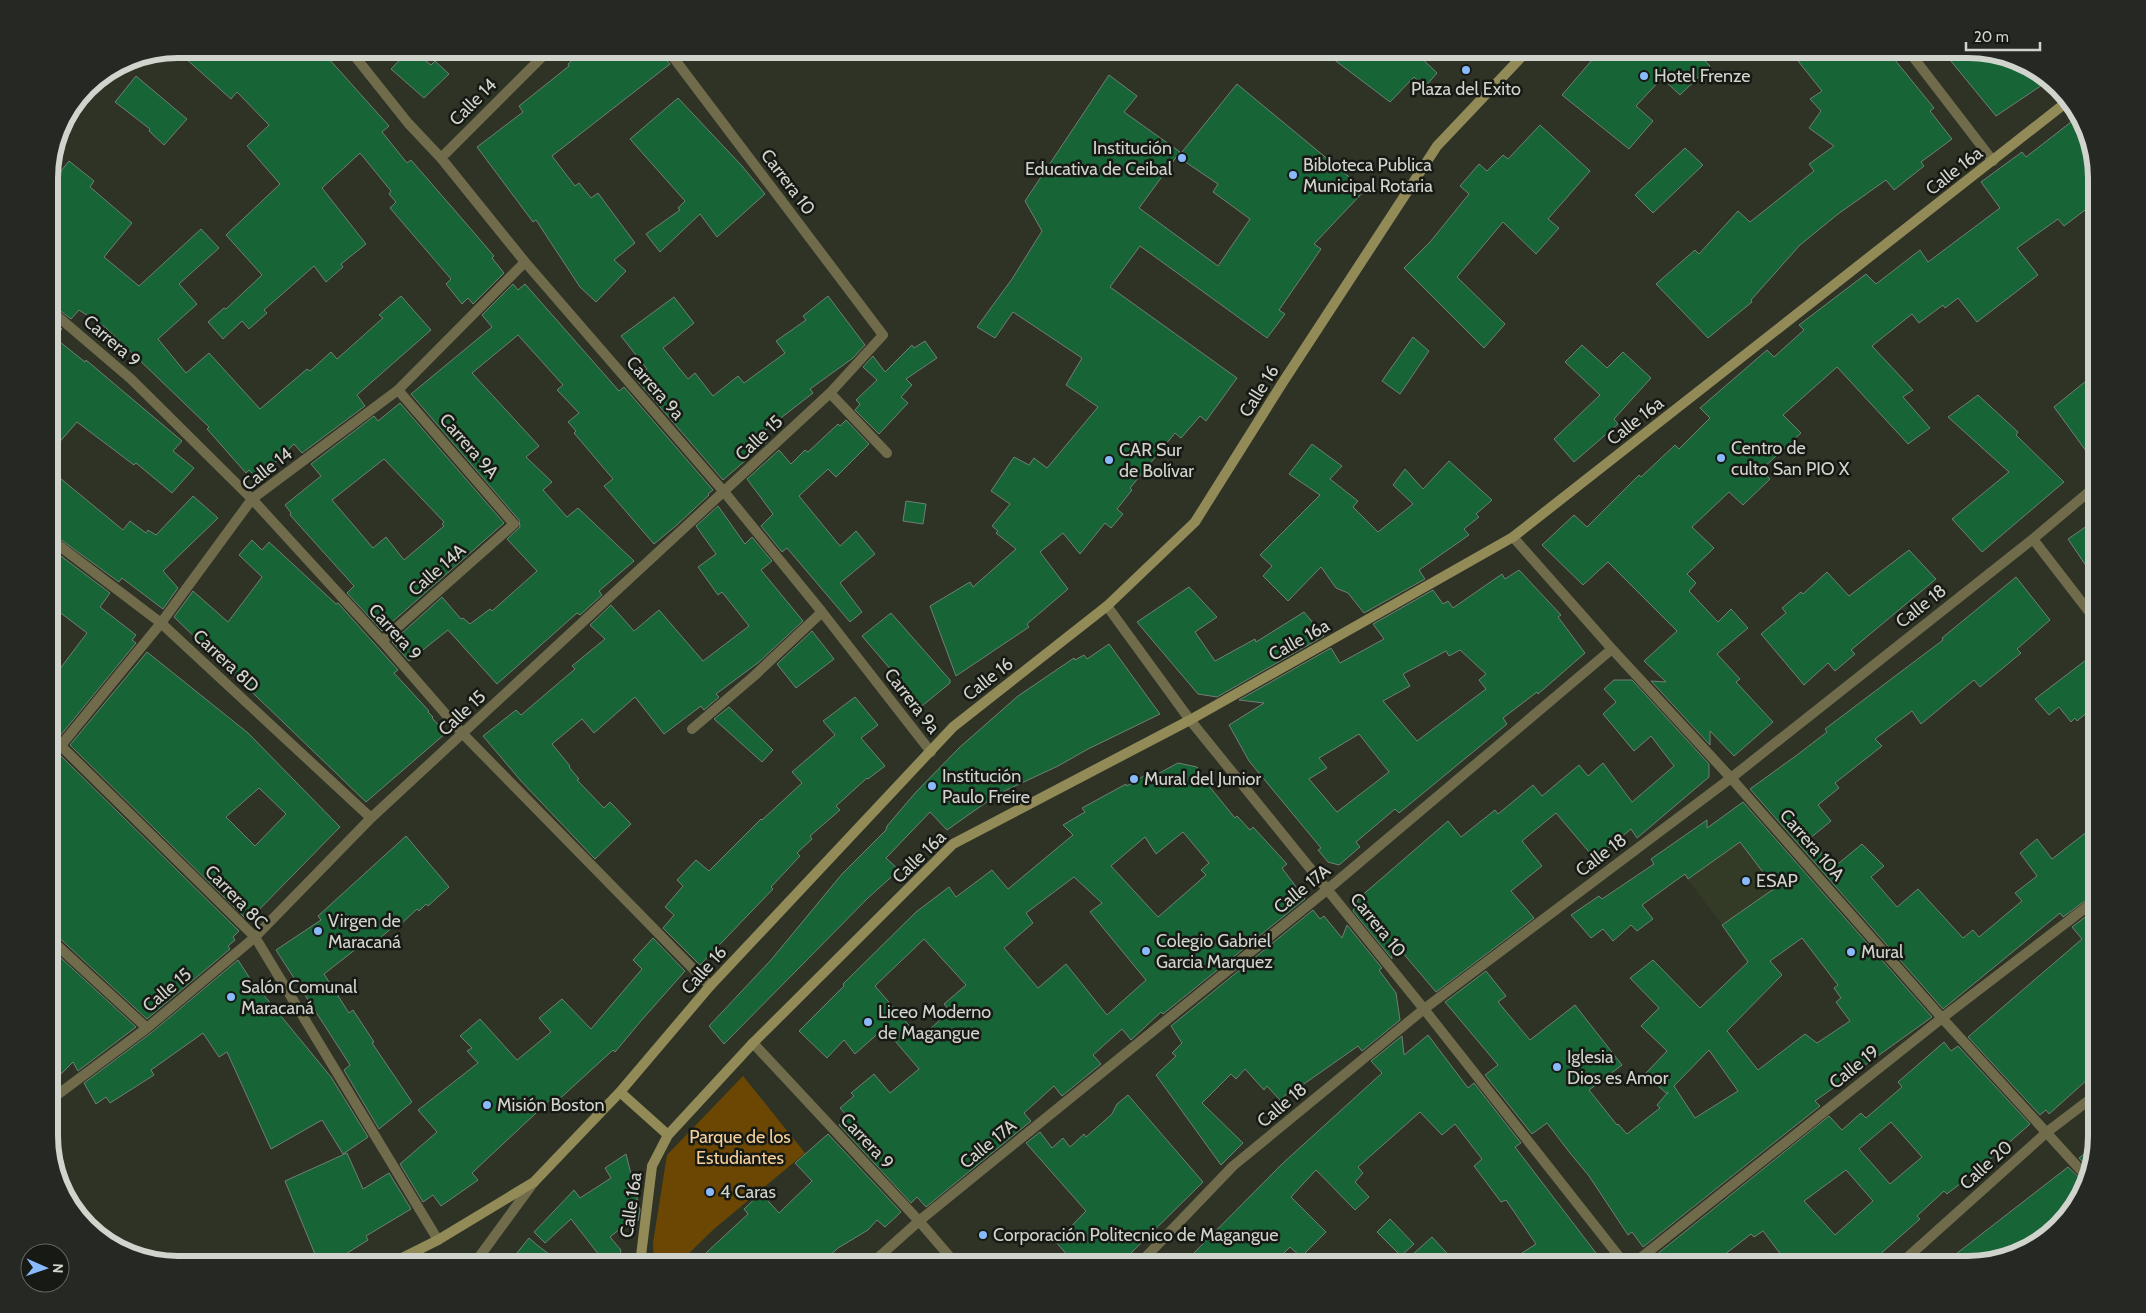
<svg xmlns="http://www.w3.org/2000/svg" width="2146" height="1313" viewBox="0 0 2146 1313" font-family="Cabin,sans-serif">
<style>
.built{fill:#333b27}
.green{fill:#6b4703}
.building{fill:#176436;stroke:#717f74;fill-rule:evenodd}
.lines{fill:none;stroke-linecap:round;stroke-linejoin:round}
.street{stroke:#6f6b4b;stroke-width:10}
.secondary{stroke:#928a57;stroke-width:10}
.poi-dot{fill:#89bafc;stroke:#171a14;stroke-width:2}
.labels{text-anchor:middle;stroke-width:5;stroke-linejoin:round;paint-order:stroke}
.poi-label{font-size:18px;fill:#d1d4cc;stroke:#171a14;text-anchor:start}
.street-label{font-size:18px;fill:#d1d4cc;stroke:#171a14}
.park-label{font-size:18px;fill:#f6cf9b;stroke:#171a14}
.rim{fill:none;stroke:#d1d4cc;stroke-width:6}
</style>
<rect width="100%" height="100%" fill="#2e3326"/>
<path class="built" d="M1732 810 1813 894 1722 925 1682 872 1642 905 1653 919 1637 931 1605 897 1654 864 1652 861 1667 850 1670 855Z"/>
<path class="green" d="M743 1076 805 1153 714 1229 678 1264H654L653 1243 667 1155Z"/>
<path class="building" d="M175 49H320L389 126 382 132 407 163 411 160 470 228 494 256 492 258 504 273 473 304 468 298 462 304 446 284 451 279 390 208 396 202 389 194 391 191 360 153 322 188 366 244 341 264 343 267 326 282 314 266 264 310 267 313 249 329 242 321 223 339 208 322 224 308 226 309 262 275 226 235 280 184 247 146 269 125 237 92 231 99Z
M410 49 431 65 435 61 449 74 424 98 391 69Z
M584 49H656L670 64 552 156 575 186 579 183 591 198 598 193 635 243 614 260 626 271 596 302 580 287 536 220 533 222 477 147 523 112 519 106 569 66 568 64Z
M1320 49H1412L1437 73 1425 87 1414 77 1390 102Z
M1578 49H1694L1710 66 1680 95 1662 78 1636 106 1653 121 1629 149 1562 95 1592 60Z
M1814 49H1886L1934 108 1930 111 1952 139 1921 162 1924 166 1894 190 1886 180 1838 214 1800 245 1751 300 1752 302 1708 338 1656 284 1695 250 1699 254 1738 211 1750 222 1814 171 1809 164 1834 146 1809 128 1821 111 1810 99 1822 91 1798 61Z
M1941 49H1969L2033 66 2048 81 1996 116Z
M1109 75 1137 96 1124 112 1180 152 1139 208 1218 266 1250 219 1213 192 1218 184 1178 157 1237 84 1365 190 1314 244 1321 249 1279 310 1285 314 1267 338 1140 246 1110 287 1237 378 1206 421 1200 416 1181 438 1175 433 1130 488 1132 490 1117 509 1123 514 1111 528 1105 523 1080 554 1063 533 1040 552 1068 589 1027 624 1029 627 956 676 930 606 970 582 973 587 1016 549 996 533 998 531 992 526 1010 504 991 491 1014 457 1029 465 1034 458 1047 468 1098 407 1066 385 1082 358 1013 312 995 338 977 327 1012 279 1042 231 1025 201Z
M136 76 187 119 164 145 149 131 150 129 115 102Z
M678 98 742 166 765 194 717 237 700 214 660 252 646 234 680 210 678 208 685 201 630 139Z
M2080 115 2097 169V201L2064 226 2058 219 2017 248 2038 275 1977 322 1958 298 1945 308 1943 305 1919 323 1912 314 1872 346 1913 390 1903 397 1930 428 1908 444 1837 367 1783 415 1801 433 1761 470 1770 479 1743 505 1729 492 1692 527 1714 548 1687 574 1696 583 1689 591 1718 622 1731 609 1748 628 1717 654 1740 679 1736 682 1773 722 1734 756 1710 731V745L1651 681 1666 682 1644 661 1677 631 1608 562 1583 585 1542 545 1574 515 1587 527 1639 475 1641 477 1675 445 1679 449 1710 418 1700 408 1767 350 1774 357 1804 330 1799 325 1866 274 1876 284 1920 250 1928 262 2000 208 1981 182 2022 152 2026 157Z
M1540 125 1590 171 1548 219 1559 228 1536 254 1503 222 1457 277 1505 324 1484 348 1404 268 1430 242 1469 194 1460 186 1479 164 1487 171 1503 155 1508 159Z
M1685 148 1703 165 1653 213 1635 195Z
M69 161 94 181 90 187 132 223 104 257 139 286 201 229 219 248 179 284 197 304 158 339 186 373 209 353 260 409 307 369 310 371 331 352 337 359 383 318 379 315 401 296 431 330 357 395 365 406 302 453 294 444 258 479 249 470 246 473 207 429 209 427 105 327 79 310 71 319 49 302V186Z
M513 284 518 290 525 284 619 391 624 387 713 490 708 494 709 495 678 524 654 544 604 486 613 479 574 433 576 431 568 422 579 413 557 390 563 385 518 335 472 373 539 446 526 457 552 482 543 490 567 517 578 508 634 561 599 591 602 595 580 615 577 613 497 684 448 630 409 661 392 642 442 597 461 619 463 618 470 624 490 609 492 611 537 571 507 539 520 527 519 520 411 394 492 327 482 315Z
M828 296 865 345 853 358 810 389 813 393 764 431 770 439 723 480 635 378 647 369 621 336 674 297 694 323 663 348 688 379 695 373 713 396 738 376 744 383 785 353 776 341 806 320 803 316Z
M49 318 62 329 55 338 85 362 86 360 182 441 173 451 194 468 172 493 136 463 134 465 77 422 49 454Z
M1413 337 1429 351 1400 394 1382 381Z
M925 341 937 358 906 379 912 385 901 397 908 403 879 434 855 410 860 404 856 400 877 380 863 367 873 356 885 372 912 345 914 348Z
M1582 345 1607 368 1623 352 1651 378 1614 419 1618 424 1574 462 1554 439 1600 395 1565 362Z
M2097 372V396L2089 403 2097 414V466L2054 407Z
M1978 395 2018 432 2016 435 2064 482 1982 552 1952 519 2009 472 1948 417Z
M400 403 504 523 382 631 347 593 354 586 290 515 291 513 285 505 321 476 311 464 374 416 378 421ZM384 459 444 522 442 524 444 526 404 560 386 537 373 548 332 500Z
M846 420 869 444 836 477 828 469 799 496 840 546 856 531 875 554 840 583 862 612 850 622 787 548 782 552 761 526 773 514 747 479 779 450 791 464 805 450 808 452 838 424 840 426Z
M1312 444 1342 466 1330 479 1358 501 1353 507 1378 532 1413 504 1393 485 1405 469 1423 489 1449 461 1492 500 1476 514 1479 517 1464 529 1469 535 1419 570 1425 579 1364 613 1348 593 1336 588 1321 567 1288 601 1263 576 1272 566 1260 555 1320 495 1289 474Z
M49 469 123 530 130 521 146 533 148 530 156 535 193 496 218 518 163 571 178 588 163 609 122 578 119 582 49 531Z
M906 501 926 504 923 524 903 521Z
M718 506 745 544 752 537 772 561 761 570 803 621 759 662 716 694 719 697 704 710 701 706 664 734 635 697 594 733 582 719 552 744 570 766 569 767 579 779 577 780 604 808 610 802 631 824 595 859 521 781 483 736 516 710 521 715 575 669 572 666 605 639 590 625 611 605 634 631 659 610 703 661 749 626 722 592 718 595 698 567 716 554 696 526Z
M2097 519V582L2068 539Z
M252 540 262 550 269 542 336 604 338 603 398 670 394 673 429 711 428 712 433 717 432 718 446 733 366 802 174 617 193 591 228 622 262 577 239 555Z
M49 547 110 593 100 607 136 635 132 640 136 643 60 736 49 729V662L59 670 87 633 49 604Z
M1909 550 1936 579 1851 650 1855 654 1835 671 1828 663 1804 685 1761 634 1786 613 1782 608 1801 592 1803 594 1827 572 1849 596Z
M1519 570 1561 615 1558 617 1585 653 1538 694 1537 692 1503 718 1507 724 1399 813 1395 809 1356 842 1360 847 1339 865 1328 862 1318 850 1321 848 1249 761 1229 725 1264 703 1239 700 1331 648 1340 663 1384 639 1373 624 1433 590 1443 604 1448 601 1453 608 1502 574 1505 579ZM1460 650 1486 674 1479 680 1486 689 1417 741 1383 701 1410 686 1403 674 1446 651 1449 656ZM1359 734 1389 772 1337 812 1309 779 1327 768 1319 758Z
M2016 577 2050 620 2017 649 2021 653 1980 687 1974 680 1921 724 1912 711 1875 739 1882 746 1835 783 1839 788 1818 805 1831 821 1809 839 1834 867 1862 844 1884 866 1871 877 1897 907 1918 889 1963 938 1973 930 1979 937 2022 901 2015 893 2037 876 2020 853 2037 839 2052 859 2097 824V892L2063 917 2060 913 1943 1009 1750 789 1797 755 1827 732 1825 729 1943 640 1942 638Z
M1189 587 1217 617 1195 632 1215 661 1255 639 1256 642 1304 612 1324 636 1217 697 1198 694 1137 622Z
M891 613 950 680V683L922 706 862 636Z
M812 631 834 659 796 688 777 664Z
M1109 644 1160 714 1088 749 1058 766 998 794 947 830 930 812 886 858 899 870 868 898 724 1044 709 1026 771 960 842 874 886 830 887 826 916 792 960 747 1018 696 1074 658 1075 660 1084 655 1087 659Z
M147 652 248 733 340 827 248 921 70 745ZM259 788 286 814 255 846 226 817Z
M2086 660 2097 673V704L2077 721 2075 718 2071 722 2059 707 2049 715 2035 699Z
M1614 680H1632L1709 764V777L1637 838 1631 829 1595 859 1556 813 1522 841 1542 866 1511 891 1534 918 1436 992 1402 952 1400 954 1390 942 1392 959 1353 911 1359 898 1448 821 1461 837 1495 810 1498 814 1533 785 1542 796 1579 765 1588 776 1603 763 1632 802 1674 766 1651 736 1634 751 1603 714 1616 702 1604 689Z
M855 697 878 725 861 738 885 766 868 779 867 778 836 806 840 810 810 836 812 839 797 853 800 856 771 887 773 889 700 965 663 928 674 915 665 907 683 886 677 880 696 860 709 871 761 819 762 820 802 783 792 772 835 735 823 721Z
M729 707 773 750 762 762 714 719Z
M61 756 239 931 233 937 235 940 228 946 230 949 147 1019 54 933 49 931V767L54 765Z
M1178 763 1197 767 1209 786 1235 818 1237 816 1250 830 1253 827 1287 864 1282 868 1305 899 1163 1014 1161 1012 1131 1040 1122 1029 1093 1055 1101 1064 1062 1096 1054 1086 1024 1113 1031 1121 926 1207 917 1197 911 1203 839 1125 848 1117 840 1108 854 1096 851 1093 874 1074 890 1093 919 1069 884 1028 855 1054 844 1040 827 1058 799 1031 844 986 843 984 916 912 949 887 956 897 992 870 1008 889 1073 835 1063 825 1085 812 1082 808 1126 784 1127 786 1147 774 1150 778ZM1183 832 1209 863 1201 870 1206 875 1158 917 1111 866 1145 837 1156 854ZM1074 877 1102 903 1090 912 1146 980 1107 1015 1066 964 1038 988 1004 948 1033 923 1026 913ZM924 939 966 985 944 1004 950 1011 920 1038 875 986Z
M1743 802 1932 1017 1815 1101 1820 1106 1643 1247 1632 1232 1628 1235 1589 1176 1570 1153 1547 1123 1532 1134 1485 1075 1498 1065 1445 1002 1486 971 1506 996 1498 1002 1530 1040 1575 1005 1622 1065 1589 1090 1617 1125 1618 1124 1627 1134 1660 1108 1657 1105 1668 1092 1667 1094 1645 1074 1667 1051 1641 1026 1659 1008 1630 978 1653 960 1700 1008 1748 962 1722 925 1775 888 1740 842 1688 879 1685 874 1642 905 1653 919 1637 931 1631 925 1613 941 1603 929 1591 938 1571 915 1599 896 1602 899 1654 864 1651 859 1707 820V828ZM1802 938 1838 985 1834 988 1841 998 1836 1002 1850 1021 1817 1043 1805 1034 1758 1070 1727 1031 1782 975 1770 961ZM1709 1050 1738 1091 1695 1118 1674 1086Z
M406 836 449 887 428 906 426 904 419 911 417 909 401 924 399 922 374 943 370 938 324 974 349 1013 353 1010 374 1042 372 1043 412 1102 379 1129 344 1070 350 1065 276 950 321 920 318 916Z
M2097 908V1071L2049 1114 2046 1110 2040 1115 1968 1037 2082 939 2072 927Z
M1313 910 1320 919 1324 916 1342 938 1347 925 1382 968 1379 970 1396 993 1400 1020 1362 1051 1358 1046 1301 1086 1299 1083 1280 1100 1267 1086 1264 1090 1245 1069 1236 1079 1231 1074 1202 1103 1243 1143 1221 1165 1156 1075 1176 1056 1172 1053 1182 1043 1171 1026Z
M653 938 685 971 640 1022 615 1052 613 1050 555 1103 551 1099 472 1173 478 1180 441 1206 433 1195 423 1202 400 1164 437 1132 418 1110 478 1063 467 1051 472 1048 460 1036 480 1019 517 1060 551 1032 539 1018 562 999 591 1029 642 969 633 960Z
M49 947 136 1027 78 1071 73 1062 49 1086Z
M238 960 249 977 331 1077 368 1137 343 1154 322 1120 271 1149 227 1052 219 1057 203 1033 151 1070 154 1075 110 1103 106 1097 96 1104 84 1083 151 1033Z
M1428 1035 1468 1088 1474 1083 1521 1143 1515 1147 1599 1257 1589 1264H1505L1536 1244 1506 1200 1501 1202 1474 1166 1482 1159 1455 1124 1442 1135 1420 1112 1358 1167 1363 1173 1355 1182 1369 1197 1355 1210 1316 1170 1291 1197 1326 1232 1301 1257 1290 1247 1273 1264H1183L1282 1164 1382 1073 1371 1061 1402 1036 1404 1055Z
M1944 1042 1951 1051 1958 1046 2030 1124 1979 1169 1947 1194 1944 1191 1917 1216 1920 1219 1869 1264H1788L1763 1231 1754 1237 1751 1234 1724 1255 1730 1264H1654L1651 1259 1829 1116 1842 1130 1861 1113 1866 1118 1902 1087 1898 1082ZM1891 1122 1922 1157 1890 1184 1859 1149ZM1846 1170 1873 1201 1835 1235 1804 1201Z
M1128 1095 1203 1182 1120 1264H1075L1056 1242 1086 1211 1026 1143 1040 1132 1052 1148 1063 1138 1070 1147 1084 1134 1086 1137 1112 1114 1117 1104Z
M828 1134 901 1212 885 1227 877 1220 868 1230 838 1248 821 1264H694L748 1214 744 1209 761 1193 779 1213 812 1181 795 1163Z
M2095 1146 2088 1168 2079 1158Z
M347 1153 363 1189 389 1173 411 1209 366 1236 368 1240 341 1257 329 1264H319L285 1181Z
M626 1154 640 1210 638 1221 632 1212 625 1225 610 1237 621 1250 618 1264H606L571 1219 545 1243 534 1232 574 1190 580 1198 611 1178 605 1168Z
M2068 1167 2085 1183 2080 1200 2033 1247 1969 1264H1943Z
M1390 1219 1414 1244 1401 1256 1377 1232Z
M1432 1237 1457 1264H1402Z
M529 1238 537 1245 562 1264H508Z"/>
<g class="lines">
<path class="street" d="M349 49 408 123 441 158 525 262 725 493 822 612 931 752
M1907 49 1993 161
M58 132 95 81
M441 158 550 49
M49 309 131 379 252 499 382 641 463 734 710 986
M830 393 887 453
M1513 537 1612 649 1731 778 1942 1018 2086 1176
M49 538 161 623 371 818
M2033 539 2097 622
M1107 606 1190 720 1424 1009 1625 1264
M382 641 514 524 398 390
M692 729 754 676 822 612
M49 736 60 745 255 937 438 1240
M49 760 161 623 252 499 398 390 525 262
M49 938 147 1028
M753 1043 919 1221 956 1264
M49 1101 147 1028 255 937 371 818 830 393 883 335 667 49
M474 1264 534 1182
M871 1264 919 1221 1328 889 1612 649
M1139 1264 1233 1166 1424 1009 1731 778 2033 539 2097 485
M1633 1264 1942 1018 2097 899
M1900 1264 2047 1132 2097 1094"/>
<path class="secondary" d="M620 1092 668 1135
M390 1264 438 1240 534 1182 620 1092 710 986 953 727 1107 606 1195 522 1283 382 1437 146 1529 49
M640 1264 652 1166 668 1135 753 1043 953 844 1190 720 1513 537 2068 101"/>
</g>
<g class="poi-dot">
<circle cx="1466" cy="70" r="5"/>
<circle cx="1644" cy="76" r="5"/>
<circle cx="1182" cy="158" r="5"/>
<circle cx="1293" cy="175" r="5"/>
<circle cx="1721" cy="458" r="5"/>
<circle cx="1109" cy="460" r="5"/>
<circle cx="1134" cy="779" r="5"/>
<circle cx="932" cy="786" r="5"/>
<circle cx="1746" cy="881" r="5"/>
<circle cx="318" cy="931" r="5"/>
<circle cx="1146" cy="951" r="5"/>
<circle cx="1851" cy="952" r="5"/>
<circle cx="231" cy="997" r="5"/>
<circle cx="868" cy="1022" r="5"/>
<circle cx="1557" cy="1067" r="5"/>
<circle cx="487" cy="1105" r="5"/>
<circle cx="710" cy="1192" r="5"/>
<circle cx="983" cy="1235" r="5"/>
</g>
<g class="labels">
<g class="poi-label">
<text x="1654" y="82">Hotel Frenze</text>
<text x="1466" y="95" text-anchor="middle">Plaza del Exito</text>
<text x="1172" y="154" text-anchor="end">Institución<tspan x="1172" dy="21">Educativa de Ceibal</tspan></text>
<text x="1303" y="171">Bibloteca Publica<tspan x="1303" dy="21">Municipal Rotaria</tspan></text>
<text x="1731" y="454">Centro de<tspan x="1731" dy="21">culto San PIO X</tspan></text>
<text x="1119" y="456">CAR Sur<tspan x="1119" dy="21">de Bolívar</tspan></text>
<text x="942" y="782">Institución<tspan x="942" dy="21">Paulo Freire</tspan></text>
<text x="1144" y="785">Mural del Junior</text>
<text x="1756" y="887">ESAP</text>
<text x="328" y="927">Virgen de<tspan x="328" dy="21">Maracaná</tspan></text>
<text x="1156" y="947">Colegio Gabriel<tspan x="1156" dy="21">Garcia Marquez</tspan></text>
<text x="1861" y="958">Mural</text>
<text x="241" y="993">Salón Comunal<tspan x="241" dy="21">Maracaná</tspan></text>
<text x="878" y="1018">Liceo Moderno<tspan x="878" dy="21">de Magangue</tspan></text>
<text x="1567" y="1063">Iglesia<tspan x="1567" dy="21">Dios es Amor</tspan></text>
<text x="497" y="1111">Misión Boston</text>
<text x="720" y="1198">4 Caras</text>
<text x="993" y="1241">Corporación Politecnico de Magangue</text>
</g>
<g class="street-label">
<text transform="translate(473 102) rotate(-45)" y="6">Calle 14</text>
<text transform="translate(1954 171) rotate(-38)" y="6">Calle 16a</text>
<text transform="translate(788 182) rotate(53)" y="6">Carrera 10</text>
<text transform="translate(112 341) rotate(41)" y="6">Carrera 9</text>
<text transform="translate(655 388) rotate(49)" y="6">Carrera 9a</text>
<text transform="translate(1259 391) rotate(-58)" y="6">Calle 16</text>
<text transform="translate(1635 421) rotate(-38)" y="6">Calle 16a</text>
<text transform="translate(759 438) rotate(-43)" y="6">Calle 15</text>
<text transform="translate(469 446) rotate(49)" y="6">Carrera 9A</text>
<text transform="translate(267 469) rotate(-38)" y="6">Calle 14</text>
<text transform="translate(437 570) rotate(-41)" y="6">Calle 14A</text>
<text transform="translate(1921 606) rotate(-38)" y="6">Calle 18</text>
<text transform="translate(395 632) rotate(48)" y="6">Carrera 9</text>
<text transform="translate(1299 640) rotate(-29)" y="6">Calle 16a</text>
<text transform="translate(226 661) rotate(43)" y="6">Carrera 8D</text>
<text transform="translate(988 679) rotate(-38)" y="6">Calle 16</text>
<text transform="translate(912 701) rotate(52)" y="6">Carrera 9a</text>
<text transform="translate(462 713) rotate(-43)" y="6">Calle 15</text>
<text transform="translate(1812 845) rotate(49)" y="6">Carrera 10A</text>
<text transform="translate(1601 855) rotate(-37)" y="6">Calle 18</text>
<text transform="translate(919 857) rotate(-44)" y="6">Calle 16a</text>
<text transform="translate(1302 889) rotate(-39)" y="6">Calle 17A</text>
<text transform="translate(236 897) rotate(46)" y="6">Carrera 8C</text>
<text transform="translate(1378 925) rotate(51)" y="6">Carrera 10</text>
<text transform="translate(704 970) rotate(-48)" y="6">Calle 16</text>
<text transform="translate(167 990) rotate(-40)" y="6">Calle 15</text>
<text transform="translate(1854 1067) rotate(-39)" y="6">Calle 19</text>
<text transform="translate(1282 1105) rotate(-40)" y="6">Calle 18</text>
<text transform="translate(867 1141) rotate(47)" y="6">Carrera 9</text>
<text transform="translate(988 1144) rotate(-39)" y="6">Calle 17A</text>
<text transform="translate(1986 1165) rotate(-42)" y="6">Calle 20</text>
<text transform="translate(631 1205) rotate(-82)" y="6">Calle 16a</text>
</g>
<g class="park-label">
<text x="740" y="1143">Parque de los<tspan x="740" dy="21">Estudiantes</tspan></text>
</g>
</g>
<path d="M0 0H2146V1313H0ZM178 58H1968A120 120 0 0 1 2088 178V1136A120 120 0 0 1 1968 1256H178A120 120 0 0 1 58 1136V178A120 120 0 0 1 178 58Z" fill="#262923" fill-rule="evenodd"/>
<path class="rim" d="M178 58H1968A120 120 0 0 1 2088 178V1136A120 120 0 0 1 1968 1256H178A120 120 0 0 1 58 1136V178A120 120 0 0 1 178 58Z"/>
<g transform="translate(45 1268) rotate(92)"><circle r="24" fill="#171a14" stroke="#61645e"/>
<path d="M0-4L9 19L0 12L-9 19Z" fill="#89bafc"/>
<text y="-8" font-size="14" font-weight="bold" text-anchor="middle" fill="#d1d4cc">N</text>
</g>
<path d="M1966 42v8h74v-8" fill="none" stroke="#d1d4cc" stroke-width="2.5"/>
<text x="1974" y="42" font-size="15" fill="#d1d4cc" stroke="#171a14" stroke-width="4" paint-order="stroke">20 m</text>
</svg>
